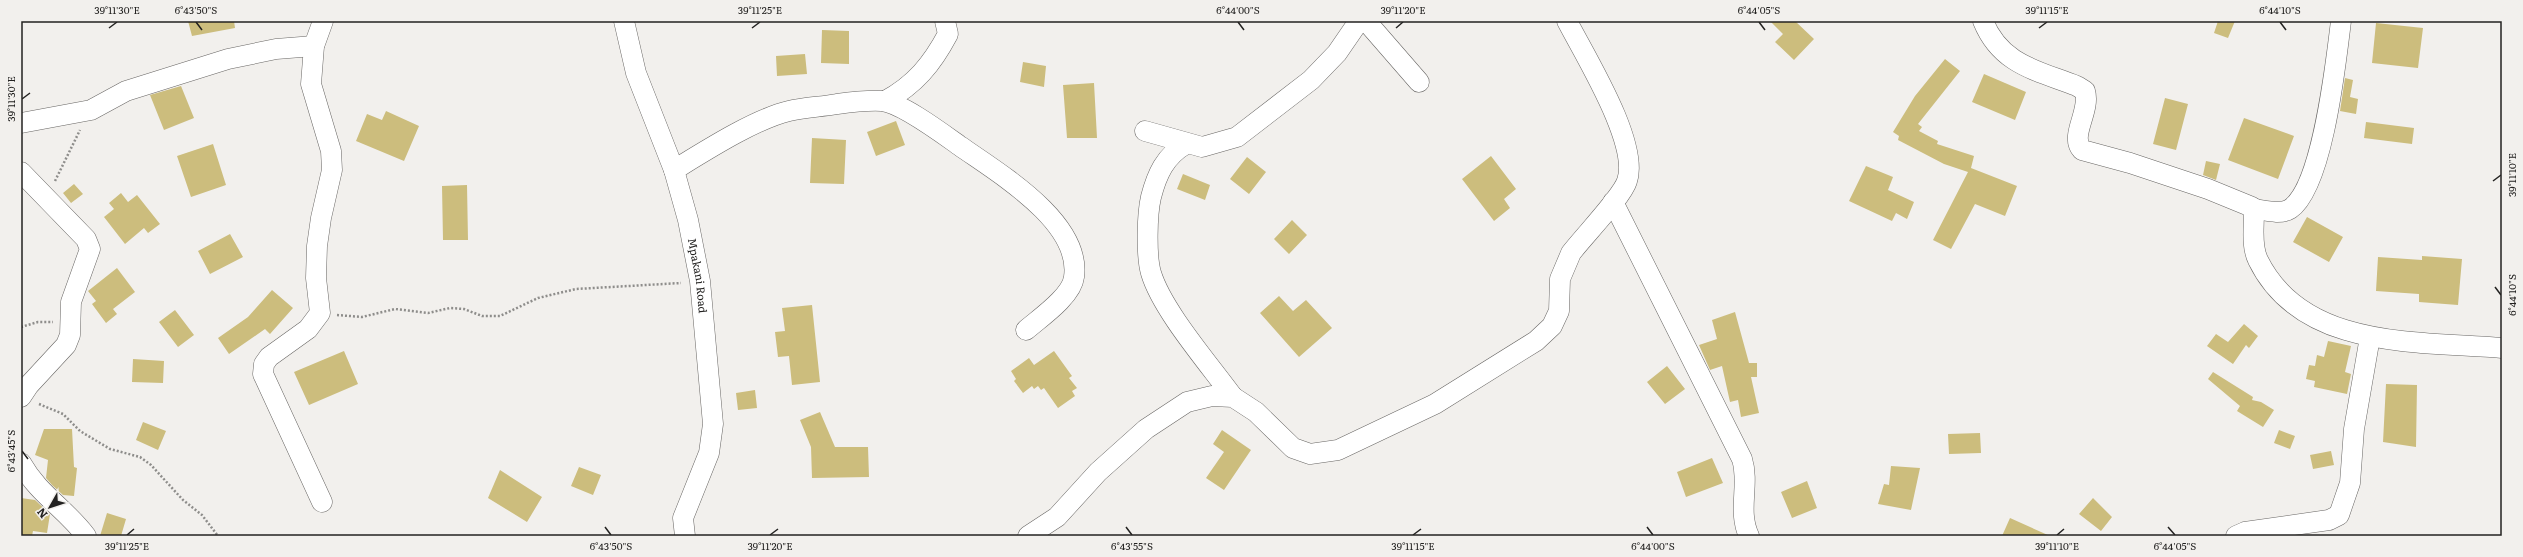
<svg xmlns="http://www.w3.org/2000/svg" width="2523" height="557" viewBox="0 0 2523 557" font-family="Literata,serif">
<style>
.building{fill:#ccbd7d}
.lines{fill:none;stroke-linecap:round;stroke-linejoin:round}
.street-casing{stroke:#686664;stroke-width:21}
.path{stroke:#8e8d8b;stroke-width:2.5;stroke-dasharray:2 2;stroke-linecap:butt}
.street{stroke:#fff;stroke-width:20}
.ticks{fill:none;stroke:#232221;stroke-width:1.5}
.labels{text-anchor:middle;stroke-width:3.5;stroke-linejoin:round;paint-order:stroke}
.street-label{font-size:11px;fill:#232221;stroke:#f2f0ed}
.neatline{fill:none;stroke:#232221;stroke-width:1.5}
.ticks-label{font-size:10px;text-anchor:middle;fill:#232221}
</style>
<rect width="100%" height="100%" fill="#f2f0ed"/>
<path class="building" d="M188 21H234L235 28 192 36Z
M1770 21H1795L1814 39 1794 60 1775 42 1783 34Z
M2218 21H2235L2228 38 2214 33Z
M2376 23 2423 28 2418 68 2372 63Z
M822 30 849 31V64L821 63Z
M805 54 807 74 777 76 776 56Z
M1945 59 1960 71 1918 124 1922 127 1919 131 1938 141 1937 144 1974 156 1971 168 2017 186 2005 216 1975 204 1951 249 1933 240 1968 172 1944 164 1898 140 1899 136 1893 132 1915 96Z
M1023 62 1046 66 1044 87 1020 82Z
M1984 74 2026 92 2015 120 1972 102Z
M2345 78 2353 80 2350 97 2358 99 2356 114 2340 111Z
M1094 83 1097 138H1067L1063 85Z
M181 86 194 118 164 130 150 95Z
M2165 98 2188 104 2176 150 2153 144Z
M386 111 419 126 404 161 356 141 367 114 382 120Z
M2244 118 2294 136 2278 179 2228 160Z
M896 121 905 145 876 156 867 132Z
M2366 122 2414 128 2412 144 2364 138Z
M812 138 846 140 844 184 810 183Z
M213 144 226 185 191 197 177 156Z
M1491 156 1516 189 1504 199 1510 208 1494 221 1462 179Z
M1247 157 1266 172 1249 194 1230 179Z
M2206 161 2220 164 2216 180 2203 175Z
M1866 166 1893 177 1888 190 1914 202 1907 219 1896 213 1892 221 1849 201Z
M1183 174 1210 185 1205 200 1177 189Z
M74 184 83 194 71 203 63 193Z
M467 185 468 240H443L442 186Z
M121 193 128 202 137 195 160 224 148 233 144 228 125 244 104 217 114 209 109 203Z
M2307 217 2343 237 2329 262 2293 242Z
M1292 220 1307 235 1289 254 1274 239Z
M230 234 243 257 210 274 198 251Z
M2422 256 2462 259 2458 305 2419 302V294L2376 291 2378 257 2422 260Z
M117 268 135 292 113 309 117 314 106 323 92 304 96 301 88 291Z
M272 290 293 308 270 334 265 329 229 354 218 338 248 317Z
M1279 296 1293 311 1306 300 1332 328 1299 357 1260 313Z
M812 305 820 382 792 385 789 356 778 357 775 332 785 331 782 308Z
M175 310 194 335 178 347 159 322Z
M1735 312 1749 363H1757V377H1751L1759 413 1741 417 1738 400 1730 402 1722 366 1710 370 1699 345 1717 339 1712 320Z
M2244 324 2258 336 2249 348 2246 345 2233 364 2207 346 2216 334 2228 342Z
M2328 341 2351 346 2345 372 2351 374 2347 394 2314 387 2315 381 2306 379 2309 365 2315 366 2317 355 2324 357Z
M344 351 358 384 309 405 294 372Z
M1054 351 1072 376 1069 378 1077 388 1072 391 1075 396 1058 408 1044 388 1041 390 1038 386 1034 389 1032 386 1023 393 1014 381 1016 379 1011 371 1029 358 1034 365Z
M133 359 164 361 163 383 132 382Z
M1667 366 1685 389 1665 404 1647 382Z
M2213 372 2253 397 2252 400 2261 402 2274 410 2263 427 2237 411 2240 406 2208 379Z
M2386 384 2417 385 2416 447 2383 442Z
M755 390 757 408 738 410 736 393Z
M820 412 835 447H868L869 477 812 478 811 447 800 420Z
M143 422 166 431 158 450 136 440Z
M44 429H72L74 467 77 468 74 496 63 495 52 485 46 478 48 460 35 455Z
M1222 430 1251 450 1224 490 1206 478 1224 452 1213 444Z
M2279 430 2295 436 2290 449 2274 443Z
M1980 433 1981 453 1949 454 1948 434Z
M2331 451 2334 465 2313 469 2310 455Z
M1712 458 1723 483 1686 497 1677 472Z
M1891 466 1920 468 1911 510 1878 504 1884 484 1889 485Z
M579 467 601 475 593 495 571 486Z
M500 470 542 497 527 522 488 498Z
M1807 481 1817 508 1792 518 1781 492Z
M21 498 35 500 50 514 47 533 33 531 32 536H21Z
M2093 498 2112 517 2101 531 2079 514Z
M107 513 126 519 121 536H100Z
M2010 518 2050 536H2002Z"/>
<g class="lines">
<defs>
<g id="street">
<path id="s1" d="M624 21 636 73 674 170 688 220 700 281 713 424 709 453 683 518 685 536"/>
<path d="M1366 21 1419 82"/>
<path d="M1983 21C2001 65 2036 70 2077 86L2085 91C2091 111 2069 136 2082 150L2130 163 2208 189 2252 207C2257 216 2249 242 2258 260 2302 350 2418 341 2502 348"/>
<path d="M885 101C915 85 932 64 948 34L945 21"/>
<path d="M21 123 91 110 126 91 228 59 276 49 314 46"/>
<path d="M1145 131 1202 147 1237 137 1311 80 1337 53 1359 21"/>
<path d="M1186 144C1165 156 1157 174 1151 197 1147 214 1146 256 1151 273 1162 310 1209 364 1233 397"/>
<path d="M674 170C705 151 755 119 789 111 805 107 821 107 837 104 852 102 867 100 882 101 902 103 943 134 960 146 998 173 1082 222 1074 277 1072 296 1040 318 1026 330"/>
<path d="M21 172 86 239 90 249 71 302 70 335 66 345 29 385 21 397"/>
<path d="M1613 202 1742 459C1750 485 1737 510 1749 536"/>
<path d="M2254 209C2263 210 2281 215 2290 209 2323 187 2336 61 2341 21"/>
<path d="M21 463C39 495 65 508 86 536"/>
<path d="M322 502 263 374 264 364 269 357 308 329 320 313 316 278 317 246 321 218 332 170 331 151 311 84 314 46 323 21"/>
<path d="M1028 536 1057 517 1098 472 1146 429 1187 402 1212 396 1233 397 1256 412 1293 448 1310 454 1338 450 1435 404 1536 341 1552 326 1559 311 1560 279 1571 253C1583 237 1622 197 1627 181 1640 144 1585 56 1567 21"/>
<path d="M2236 536 2245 532 2329 520 2339 515 2350 483 2354 429 2370 337"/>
</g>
</defs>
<use href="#street" class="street-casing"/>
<path class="path" d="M55 181 80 130
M337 315 362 317 395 309 428 313 450 308 464 309 482 316H500L538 298 576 289 681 283
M21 327 38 322H53
M39 404 63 414 80 431 110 449 140 457 151 465 183 500 202 515 218 536"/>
<use href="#street" class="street"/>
</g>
<path class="ticks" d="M196 22 202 30M1238 22 1244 30M1759 22 1765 30M2280 22 2286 30M109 28 117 22M752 28 760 22M1396 28 1403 22M2039 28 2047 22M22 99 30 93M2493 181 2501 175M2495 287 2501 295M22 451 28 459M605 527 611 535M1126 527 1132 535M1647 527 1653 535M2168 527 2175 535M127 535 134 529M770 535 778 529M1413 535 1421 529M2057 535 2064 529"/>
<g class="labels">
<g class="street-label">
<text dy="4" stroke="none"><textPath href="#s1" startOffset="266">Mpakani Road</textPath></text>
</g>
</g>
<rect width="2523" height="557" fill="none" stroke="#f2f0ed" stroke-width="44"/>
<g transform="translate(50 507) rotate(231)" stroke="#f2f0ed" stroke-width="3" paint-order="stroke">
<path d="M0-3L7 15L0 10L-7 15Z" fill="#232221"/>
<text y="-6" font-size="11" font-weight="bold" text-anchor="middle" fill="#232221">N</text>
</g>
<rect x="22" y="22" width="2479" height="513" class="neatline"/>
<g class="ticks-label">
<text x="117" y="14">39°11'30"E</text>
<text x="196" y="14">6°43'50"S</text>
<text x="760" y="14">39°11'25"E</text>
<text x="1238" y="14">6°44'00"S</text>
<text x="1403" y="14">39°11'20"E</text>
<text x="1759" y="14">6°44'05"S</text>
<text x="2047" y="14">39°11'15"E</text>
<text x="2280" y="14">6°44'10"S</text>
<text transform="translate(11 99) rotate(-90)" y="4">39°11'30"E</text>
<text transform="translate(2512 175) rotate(-90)" y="4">39°11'10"E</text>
<text transform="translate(2512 295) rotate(-90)" y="4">6°44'10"S</text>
<text transform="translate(11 451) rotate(-90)" y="4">6°43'45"S</text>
<text x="127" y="550">39°11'25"E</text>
<text x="611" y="550">6°43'50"S</text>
<text x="770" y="550">39°11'20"E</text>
<text x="1132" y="550">6°43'55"S</text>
<text x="1413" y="550">39°11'15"E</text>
<text x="1653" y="550">6°44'00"S</text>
<text x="2057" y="550">39°11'10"E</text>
<text x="2175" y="550">6°44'05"S</text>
</g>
</svg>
